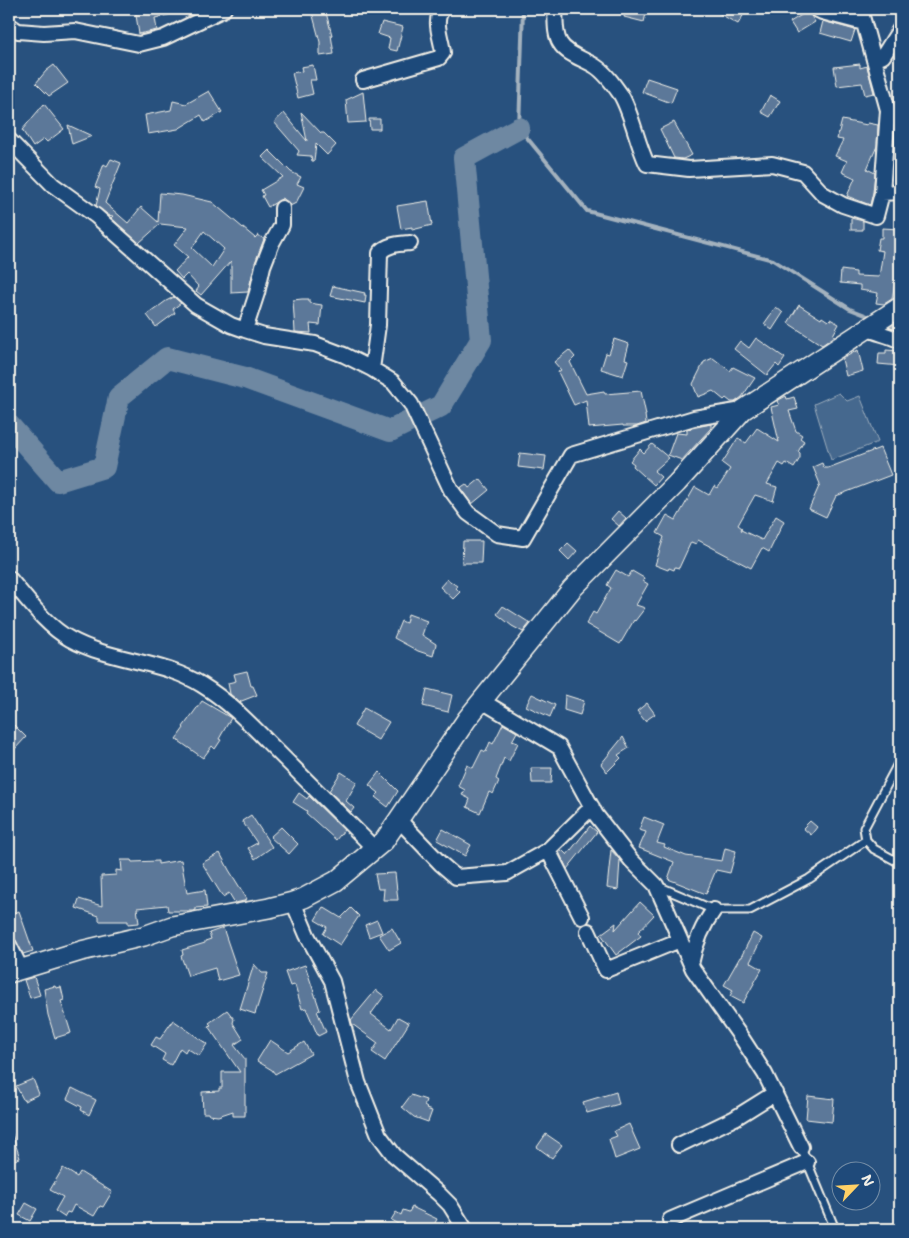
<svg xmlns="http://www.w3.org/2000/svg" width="909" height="1238" viewBox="0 0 909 1238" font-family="'Shantell Sans',sans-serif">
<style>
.green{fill:#45688e;stroke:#9cacbb}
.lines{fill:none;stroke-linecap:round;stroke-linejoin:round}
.stream{stroke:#a4b2be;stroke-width:4}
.river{stroke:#6e88a2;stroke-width:22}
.building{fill:#5b7899;stroke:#f4f1e8;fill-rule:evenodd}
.lane-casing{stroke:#f4f1e8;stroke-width:11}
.street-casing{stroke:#f4f1e8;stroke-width:18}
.secondary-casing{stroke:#f4f1e8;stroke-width:22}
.lane{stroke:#1f4a7a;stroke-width:7}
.street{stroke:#1f4a7a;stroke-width:14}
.secondary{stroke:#1f4a7a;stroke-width:19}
</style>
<rect width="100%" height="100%" fill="#28517e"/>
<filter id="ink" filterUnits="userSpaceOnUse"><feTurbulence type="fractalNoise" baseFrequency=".02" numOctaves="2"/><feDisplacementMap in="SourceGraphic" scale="10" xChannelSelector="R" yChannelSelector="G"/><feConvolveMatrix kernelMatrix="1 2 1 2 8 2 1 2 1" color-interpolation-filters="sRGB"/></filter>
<g filter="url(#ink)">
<path class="green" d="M839 393 847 401 860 396 878 442 831 460 814 404Z"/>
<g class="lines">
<path class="stream" d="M523 9 519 128 587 211 773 260 850 309 873 318
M887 323 900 329"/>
<path class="river" d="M9 425 58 481 104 467 119 397 167 358 245 378 390 431 441 406 481 340 464 158 519 128"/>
</g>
<path class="building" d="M135 9H175L176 13 155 18 157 30 139 34Z
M325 9 332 35H331L334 54 320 56V42L312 12Z
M626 9H647L644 22 624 17Z
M711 9H734L744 14 738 24Z
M808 11 815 22 797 33 790 22Z
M823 21 855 30 851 42 820 33Z
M382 22 403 27 397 51 388 49 390 38 378 34Z
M860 64V68L867 66 874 93 865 95 862 83 837 86 834 67Z
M54 65 68 83 49 96 36 83 46 71Z
M313 65 316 80H310L313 94 298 98 292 73 302 71 301 67Z
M647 78 677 88 671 103 642 92Z
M209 91 222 112 205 122 201 115 178 129 148 134 145 115 171 110 173 101 186 104Z
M363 92 366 122 348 123 346 100Z
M770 95 780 101 770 117 761 112Z
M44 104 64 129 47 142 44 139 33 147 22 130Z
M301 112 321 133H324L336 145 327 155 316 144 314 161H312L311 156 297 155 299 151 274 122 284 113 307 141Z
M369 119H380V129H370Z
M842 120 867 125 868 123 878 125 877 146 867 169 875 173 873 192 870 205 847 196 855 178 842 172 847 161 835 156 843 140 837 139Z
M674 122 692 155 683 159 674 158 660 129Z
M68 125 92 136 72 144Z
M895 132 900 134V153L894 151Z
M269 150 291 172 301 177 297 184 304 187 296 203 290 206 283 198 268 207 262 196 264 195 261 190 283 177 262 157Z
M111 159 121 163 105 203 128 223 141 207 158 222 160 193 182 195 212 202 255 238 258 235 264 239 255 263 248 292 231 293V261L201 295 196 291 199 287 187 274 182 279 175 271 188 257 174 245 188 227 160 224 139 243 111 218 113 216 108 215 96 206 100 189 95 187 104 164 107 166ZM204 231 224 249 212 267 192 248Z
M428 201 432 225 412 230V227L401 229 397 206Z
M851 218 863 221V230H851Z
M882 228 900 229V283H895L892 299 884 304 876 303 878 293 860 290V285L840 283 841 270 856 272V276L879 277 883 251 877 250 879 238H882Z
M333 286 365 293 364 295H366L365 303 330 296Z
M174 297 181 303 173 309 175 313 156 327 147 315 166 301Z
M302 299H309V303L322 305 320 325 310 324 311 333 295 332 293 300Z
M799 305 821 319 822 317 828 321 830 319 839 324 833 335 835 336 822 345 788 323Z
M776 307 783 313 772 330 764 324Z
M756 338 785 358 779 367 776 364 767 375 734 349 740 341 749 348Z
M614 339 629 344 625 359 628 360 623 376 601 369 606 353 609 354Z
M569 350 575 357 570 362 586 394 604 391 605 394 641 391 646 415H645L646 423 637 426H623V425L589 428 586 400 574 405 558 372 561 370 554 362Z
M858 350 863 371 846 376 842 359Z
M886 350 900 351V366L878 364 879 353H886Z
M713 358 730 371 733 367 755 378 742 397 735 402H731L726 398 724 400 713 391 698 397 693 384 704 362Z
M786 396 787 399 794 397 798 409 789 411 796 431 802 435 800 438 804 441 798 452 800 454V458L794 468 786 463 784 466 779 463 767 484 777 487 773 501 755 495 738 525 742 528 741 530 762 540 776 516 784 521 769 552 762 548 751 568 698 540 696 544 691 542 679 568 675 567 674 570 669 568 668 570 655 565 664 537 657 533 667 515 676 520 695 487 709 495 714 486 718 488 730 469 722 463 738 438 746 443 757 428 779 442 771 407 779 405 777 401Z
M711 424V428L682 460 668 455 676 433 687 434V429Z
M652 444 669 458 654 471 661 477 654 485 633 466 634 464 630 461 640 449 644 453Z
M880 448 891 475 836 496 826 517 809 509 820 484 813 467 822 463 824 468H828Z
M520 453 546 456 544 470 518 467Z
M480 479 489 490 472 504 460 488 466 484 469 488Z
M618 511 626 518 619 526 611 519Z
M463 541H482L481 563H462Z
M568 543 577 551 569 560 560 551Z
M616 570 628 577 632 571 644 578 643 581 648 584 636 605 645 608 635 621 634 620 620 644 586 624 593 612 596 614 611 588 607 585Z
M447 579 457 586 456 588 460 592 453 599 440 587Z
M503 606 530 623 523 632 512 626 497 614Z
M408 614 427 621 422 635 436 644 433 656 418 651 394 638 401 621 406 623Z
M247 671 251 686H253L257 695 239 702 230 694 228 683 236 681 234 674Z
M427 689 452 695 448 712 423 706Z
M532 694 555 705 550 717 526 706Z
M565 695 584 701 580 715 564 710Z
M202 701 231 718 219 739 221 740 215 749 212 746 203 758 176 739 184 728 183 727Z
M647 703 655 714 645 721 637 711Z
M364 708 389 722 378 740 354 726Z
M503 724 517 732 512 741 518 743 509 761 504 758 496 779 499 781 493 794 489 792 480 813 467 807 470 799 462 795 465 790 458 786 467 765 473 768 482 750 486 752 490 742 493 744Z
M14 725 26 737 14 750 9 745V731Z
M623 737 629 748 618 755 621 758 607 772 601 764Z
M531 768H552L551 783H532Z
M341 772 357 782 346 801 354 808 351 812 329 791Z
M379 772 398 791 388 807 375 797 379 793 369 785Z
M299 793 307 799 309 796 344 830 336 840 306 813 307 811 293 802Z
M251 815 272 847 255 859 248 848 257 843 242 821Z
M644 817 664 825 657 843 665 845 664 847 686 856 722 861 725 848 736 851 730 873 716 870 706 894 668 879 674 862 639 848 646 832 639 830Z
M810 821 817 827 811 835 803 828Z
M590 826 597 832 567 869 559 852 562 850 567 855Z
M281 827 298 844 289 854 270 837Z
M443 829 471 845 465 856 437 840Z
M611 850 620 860 618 890 607 888Z
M220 853 229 870 247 899 244 901 235 903 229 893 223 897 202 863Z
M121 860H131L132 862 158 861V864L181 860 187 893 205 890 207 907 196 908V910L194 911H168L167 905 137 908 139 923 128 924V921H99V916L76 908 79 899 102 906 101 876 116 875V870L122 871Z
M395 873 398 900H383L384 889H378L375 874Z
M640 902 654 915 638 932 641 936 616 955 601 934 616 923 615 930Z
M323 907 341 918 351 908 359 916 340 945 323 934 327 927 315 920Z
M19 911 33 951 23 954 15 939 9 922V915Z
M377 920 382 932 369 937 365 925Z
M223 928 239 975 218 981 215 968 188 976 181 956 183 955 182 950 205 943V941L211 939 209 933Z
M392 928 401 943 389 950 379 935Z
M753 933 762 938 750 962 762 969 743 1003 730 996 733 990 724 985 740 957H741Z
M254 964 262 973H268L255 1014 240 1009Z
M305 965 320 1010 317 1011 326 1032 318 1036 306 1008 302 1009 295 985 290 986 285 972Z
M34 977 40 995 30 998 24 980Z
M55 986 56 988 61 987 64 1000 61 1001 71 1033 55 1038 48 1015 44 989Z
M376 990 384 996 371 1014 391 1029 398 1017 409 1023 385 1061 372 1052 378 1043 352 1024 351 1020Z
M227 1010 234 1019 233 1023 243 1039 234 1045 245 1059V1116H233V1111L218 1116 209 1115 208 1113H203L202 1092 219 1091V1088H222V1072H240L208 1026 211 1025 209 1023Z
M173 1020 207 1044 199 1056 187 1048 185 1052 180 1048 171 1065 162 1060 165 1054 151 1045 156 1037 160 1039Z
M270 1040 288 1052 304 1042 311 1054 275 1074 272 1070 257 1061Z
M33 1079 39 1094 24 1101 16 1086Z
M72 1088 96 1100 89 1115 81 1110 82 1107 67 1099Z
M616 1092 619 1104 587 1113 583 1102Z
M411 1095 426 1100 424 1106 427 1108 426 1109 432 1111 428 1122 414 1117 402 1107Z
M808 1096 834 1099 832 1122 806 1119Z
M629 1124 640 1149 615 1159 609 1139 617 1136 614 1131Z
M9 1131H11L20 1158 9 1162Z
M546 1134 562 1145 552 1158 537 1147Z
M63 1168 77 1177 80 1172 112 1192 103 1207 100 1206 94 1216 74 1205 70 1213 67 1212 64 1217 55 1211 63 1197 50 1190Z
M26 1203 37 1209 30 1221 19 1215Z
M412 1207 437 1219 432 1229H406L391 1220 396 1212 401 1215 403 1210 409 1212Z"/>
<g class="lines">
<defs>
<path id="lane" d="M900 760 864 828 866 840 874 849 900 863
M658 886 714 910H750L809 879 866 840
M801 1147 835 1229"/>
<path id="street" d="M555 9C556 19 554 33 560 43 567 55 584 59 595 66 606 73 614 85 621 95 632 114 637 143 647 164L689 169 772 164 803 172 823 194 843 205 876 216 882 193 888 110 860 9
M816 9 822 12 864 23
M9 25 18 31 44 33 75 31 139 44 163 38 224 9
M874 60 883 56 900 29
M363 80 439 58 443 53C442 39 432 20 443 9
M9 140 53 185 96 216 196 305 231 325 245 330 264 336 315 344 344 355 372 369 393 382 411 404 451 490 468 513 497 534 523 538 571 455 694 418 743 410
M882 193 900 192
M868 329C879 334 890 335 900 341
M245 330 257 293 263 266 272 243 282 225V208
M372 369 378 325 380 253C387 244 400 244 410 243
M9 578C27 599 46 626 70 639 112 662 162 660 202 685 230 702 253 727 276 750 309 783 342 816 375 849
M482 701 559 747 596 815 631 860 656 885 693 969 743 1040 765 1074 801 1147
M399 820 441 864 456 877 507 873 548 850
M293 902 307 935 332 981 358 1082 379 1135 394 1155 439 1194 450 1205 465 1229
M582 917 548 850 592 807
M588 931 606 970 680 940
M9 945 21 969
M691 964C695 944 702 926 714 910
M679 1145 735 1118 775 1093
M670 1220 807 1162"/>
<path id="secondary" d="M9 973 81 951 144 936 172 926 269 908 293 902 304 898 336 881 384 841 467 719 572 589 677 483 743 410 900 307"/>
</defs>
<use href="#lane" class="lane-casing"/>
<use href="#street" class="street-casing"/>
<use href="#secondary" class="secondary-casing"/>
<use href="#lane" class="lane"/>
<use href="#street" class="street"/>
<use href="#secondary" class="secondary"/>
</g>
</g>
<rect width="909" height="1238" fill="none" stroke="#1f4a7a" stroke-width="30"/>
<rect x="15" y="15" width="879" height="1208" fill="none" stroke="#f4f1e8" stroke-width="2" filter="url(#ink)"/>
<g transform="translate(856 1186) rotate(65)"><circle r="24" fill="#1f4a7a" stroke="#748da6"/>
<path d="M0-4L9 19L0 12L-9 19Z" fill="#ffd166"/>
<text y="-8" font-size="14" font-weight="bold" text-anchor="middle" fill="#f4f1e8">N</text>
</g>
</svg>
